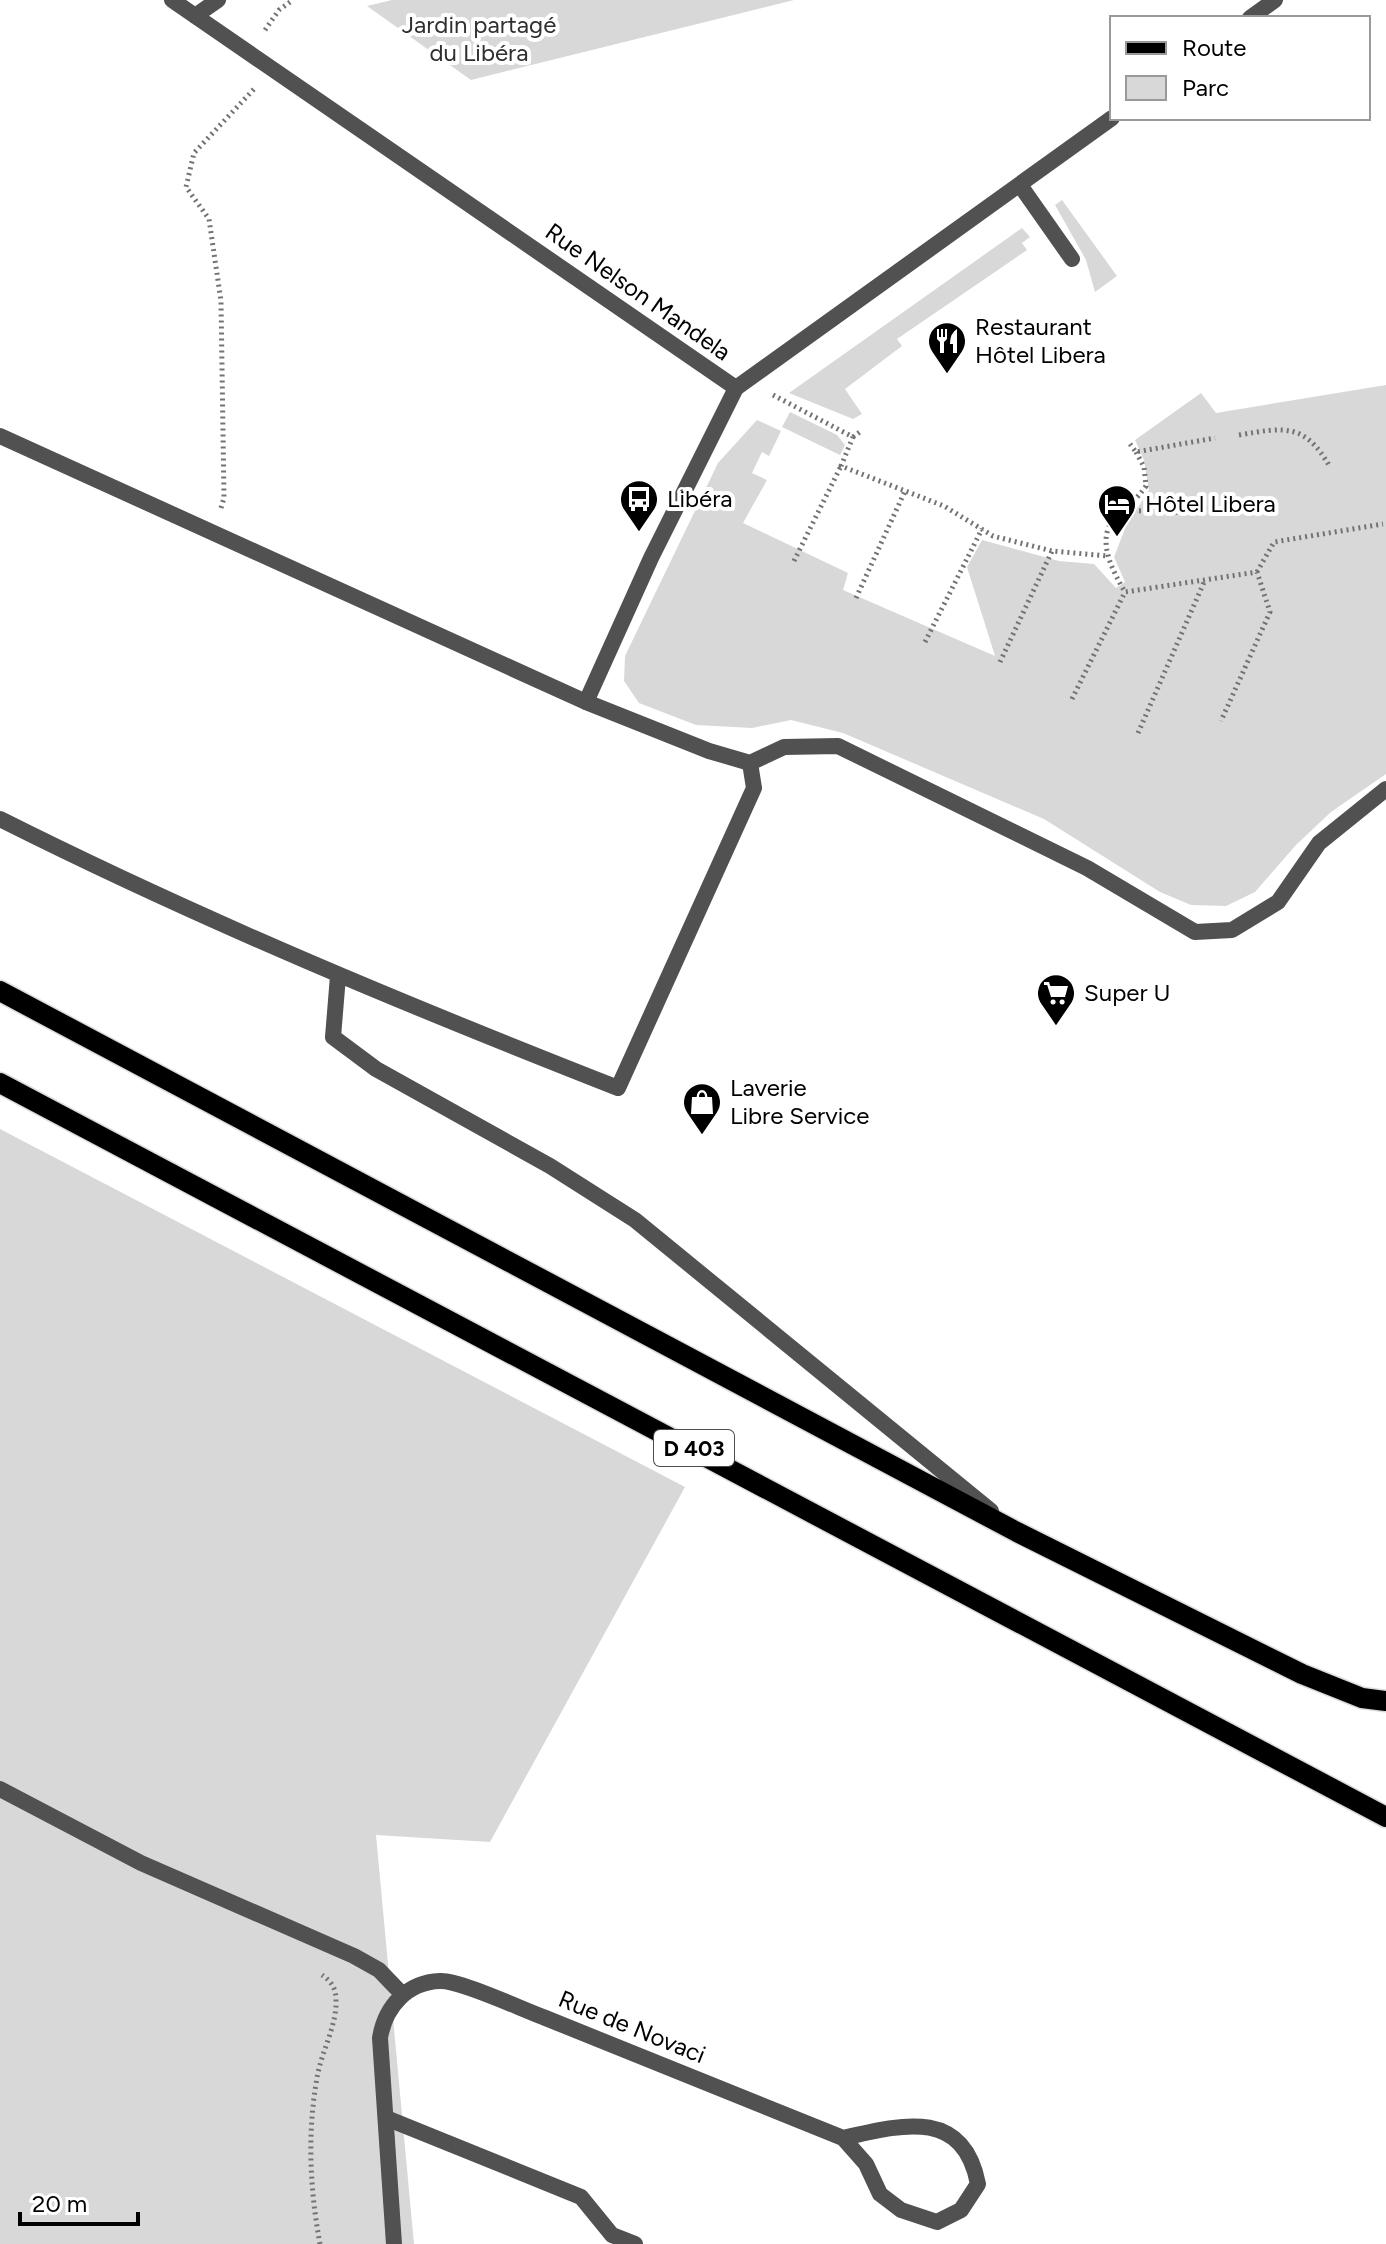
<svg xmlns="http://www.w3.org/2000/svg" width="1386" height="2244" viewBox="0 0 1386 2244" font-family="Figtree,sans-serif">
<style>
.green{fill:#d8d8d8}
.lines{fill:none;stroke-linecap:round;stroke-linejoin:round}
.primary-casing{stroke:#dbdbdb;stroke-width:23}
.path{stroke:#737373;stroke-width:5;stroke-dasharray:2 4;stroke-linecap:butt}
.service{stroke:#515151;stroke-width:16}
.minor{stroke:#515151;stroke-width:16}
.primary{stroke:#000;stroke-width:20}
.labels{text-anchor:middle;stroke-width:8;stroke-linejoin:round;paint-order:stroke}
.shield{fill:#fff;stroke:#4c4c4c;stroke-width:2}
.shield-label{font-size:22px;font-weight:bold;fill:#000}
.park-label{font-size:24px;fill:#2f2f2f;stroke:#fff}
.street-label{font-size:24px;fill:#000;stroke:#fff}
.poi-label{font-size:24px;fill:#000;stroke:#fff;text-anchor:start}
</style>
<rect width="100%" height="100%" fill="#fff"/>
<path class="green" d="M392 0H794L471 80 367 6Z
M1062 200 1117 276 1095 292 1086 260 1055 205Z
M1022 228 1030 237 1022 243 1027 250 897 339 902 346 845 389 862 414 853 419 789 393Z
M1386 385V774L1331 812 1296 845 1255 892 1226 906 1191 905 1160 892 1044 819 843 733 791 720 752 728 696 725 639 703 624 681 625 656 718 463 757 420 781 431 769 456 762 452 752 473 767 480 743 523 848 573 843 590 995 656 967 567 982 540 1059 561 1094 564 1116 588 1125 582 1114 557 1126 526 1149 490 1144 460 1135 440 1201 393 1216 413Z
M790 412 837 435 845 445 840 455 782 427Z
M0 1129 685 1487 490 1842 376 1835 414 2244H0Z"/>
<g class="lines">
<defs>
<path id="primary" d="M0 991 1017 1532 1302 1674 1362 1698 1386 1701
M0 1083 1386 1817"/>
</defs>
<use href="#primary" class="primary-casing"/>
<path class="path" d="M265 30 279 10 293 0
M773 395 853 437 841 466 944 506 993 536 1052 551
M1239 435C1285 427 1305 423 1330 467
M853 437 861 431
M1130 444 1136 452 1215 438
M1136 452 1144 467 1146 486C1137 499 1130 504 1119 514 1093 535 1112 570 1125 592L1257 572 1270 612 1221 721
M221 508 224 498 221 301 209 219 186 187 194 153 255 88
M1127 510 1173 513 1249 499
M794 561 841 466
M1257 572 1274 542 1383 524
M856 598 905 491
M925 642 982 529
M1000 662 1052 551 1108 556
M1072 699 1125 592
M1138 733 1205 580
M320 2244C310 2190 307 2133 317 2078 321 2052 337 2026 336 2000 336 1988 331 1981 322 1975"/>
<path class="service" d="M1020 185 1072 259
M586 702 651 558 736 388
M0 819C201 920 409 1006 618 1088L754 788 750 763
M338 976 333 1037 376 1069 550 1166 635 1220 991 1511
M386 2118 581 2197 612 2235 635 2244"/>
<path class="minor" d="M172 0 736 388 1112 118
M195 16 218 0
M1250 18 1275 0
M0 436 586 702 709 751 750 763 784 747 838 746 1087 868 1195 932 1232 930 1278 902 1319 843 1386 789
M0 1789 141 1863 354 1956 379 1970 402 1994
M394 2244 380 2038C385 2007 407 1982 440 1981 460 1980 521 2009 543 2017 643 2058 743 2098 843 2138L866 2164 880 2194 901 2210 937 2222 961 2210 978 2184C963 2107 900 2125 843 2138"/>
<use href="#primary" class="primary"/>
</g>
<defs>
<symbol id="restaurant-pin" viewBox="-11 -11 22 30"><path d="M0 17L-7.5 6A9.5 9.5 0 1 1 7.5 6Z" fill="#000" stroke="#fff"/><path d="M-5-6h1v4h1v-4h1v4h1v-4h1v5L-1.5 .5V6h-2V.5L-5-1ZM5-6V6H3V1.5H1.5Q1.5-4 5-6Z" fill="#fff"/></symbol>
<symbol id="bus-pin" viewBox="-11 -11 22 30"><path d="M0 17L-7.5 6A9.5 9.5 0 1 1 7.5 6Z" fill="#000" stroke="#fff"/><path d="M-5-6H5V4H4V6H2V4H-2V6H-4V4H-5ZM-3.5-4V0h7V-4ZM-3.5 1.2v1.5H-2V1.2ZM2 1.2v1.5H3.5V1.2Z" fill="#fff"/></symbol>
<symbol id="hotel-pin" viewBox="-11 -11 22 30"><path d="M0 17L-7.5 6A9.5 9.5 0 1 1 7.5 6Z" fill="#000" stroke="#fff"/><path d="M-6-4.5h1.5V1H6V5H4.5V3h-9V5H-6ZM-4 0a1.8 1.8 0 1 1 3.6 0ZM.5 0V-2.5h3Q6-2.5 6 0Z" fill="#fff"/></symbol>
<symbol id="supermarket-pin" viewBox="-11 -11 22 30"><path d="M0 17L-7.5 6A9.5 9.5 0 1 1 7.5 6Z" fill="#000" stroke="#fff"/><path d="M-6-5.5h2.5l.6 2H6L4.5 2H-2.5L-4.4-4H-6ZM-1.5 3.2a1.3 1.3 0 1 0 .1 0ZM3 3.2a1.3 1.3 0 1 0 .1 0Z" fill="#fff"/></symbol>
<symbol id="shop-pin" viewBox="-11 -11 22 30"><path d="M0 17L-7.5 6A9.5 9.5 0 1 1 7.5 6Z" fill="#000" stroke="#fff"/><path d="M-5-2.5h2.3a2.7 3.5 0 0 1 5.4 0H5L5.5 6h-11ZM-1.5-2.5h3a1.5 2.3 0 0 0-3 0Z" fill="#fff"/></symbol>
</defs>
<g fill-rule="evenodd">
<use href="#restaurant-pin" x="925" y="319" width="44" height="60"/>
<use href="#bus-pin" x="617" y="477" width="44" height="60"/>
<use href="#hotel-pin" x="1095" y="482" width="44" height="60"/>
<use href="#supermarket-pin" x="1034" y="971" width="44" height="60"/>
<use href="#shop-pin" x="680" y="1080" width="44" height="60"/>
</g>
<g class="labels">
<rect class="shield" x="654" y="1430" width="80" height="36" rx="6"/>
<g class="shield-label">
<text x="694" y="1456">D 403</text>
</g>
<g class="park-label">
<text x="479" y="33">Jardin partagé<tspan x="479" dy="28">du Libéra</tspan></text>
</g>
<g class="street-label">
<text transform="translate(638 292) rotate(35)" y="8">Rue Nelson Mandela</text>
<text transform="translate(632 2027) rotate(22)" y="8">Rue de Novaci</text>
</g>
<g class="poi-label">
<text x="975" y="335">Restaurant<tspan x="975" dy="28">Hôtel Libera</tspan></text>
<text x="667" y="507">Libéra</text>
<text x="1145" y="512">Hôtel Libera</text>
<text x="1084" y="1001">Super U</text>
<text x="730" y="1096">Laverie<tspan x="730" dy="28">Libre Service</tspan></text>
</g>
</g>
<rect x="1110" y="16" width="260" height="104" fill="#ffffff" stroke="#999999" stroke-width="2"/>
<rect x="1126" y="42" width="40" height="12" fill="#000000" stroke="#999999" stroke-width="2"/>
<text x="1182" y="56" font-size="24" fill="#000000">Route</text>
<rect x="1126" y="76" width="40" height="24" fill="#d8d8d8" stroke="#999999" stroke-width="2"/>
<text x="1182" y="96" font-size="24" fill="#000000">Parc</text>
<path d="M20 2212v12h118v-12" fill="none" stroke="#000000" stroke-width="4"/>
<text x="32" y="2212" font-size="24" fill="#000000" stroke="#ffffff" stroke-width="6" paint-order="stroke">20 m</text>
</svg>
